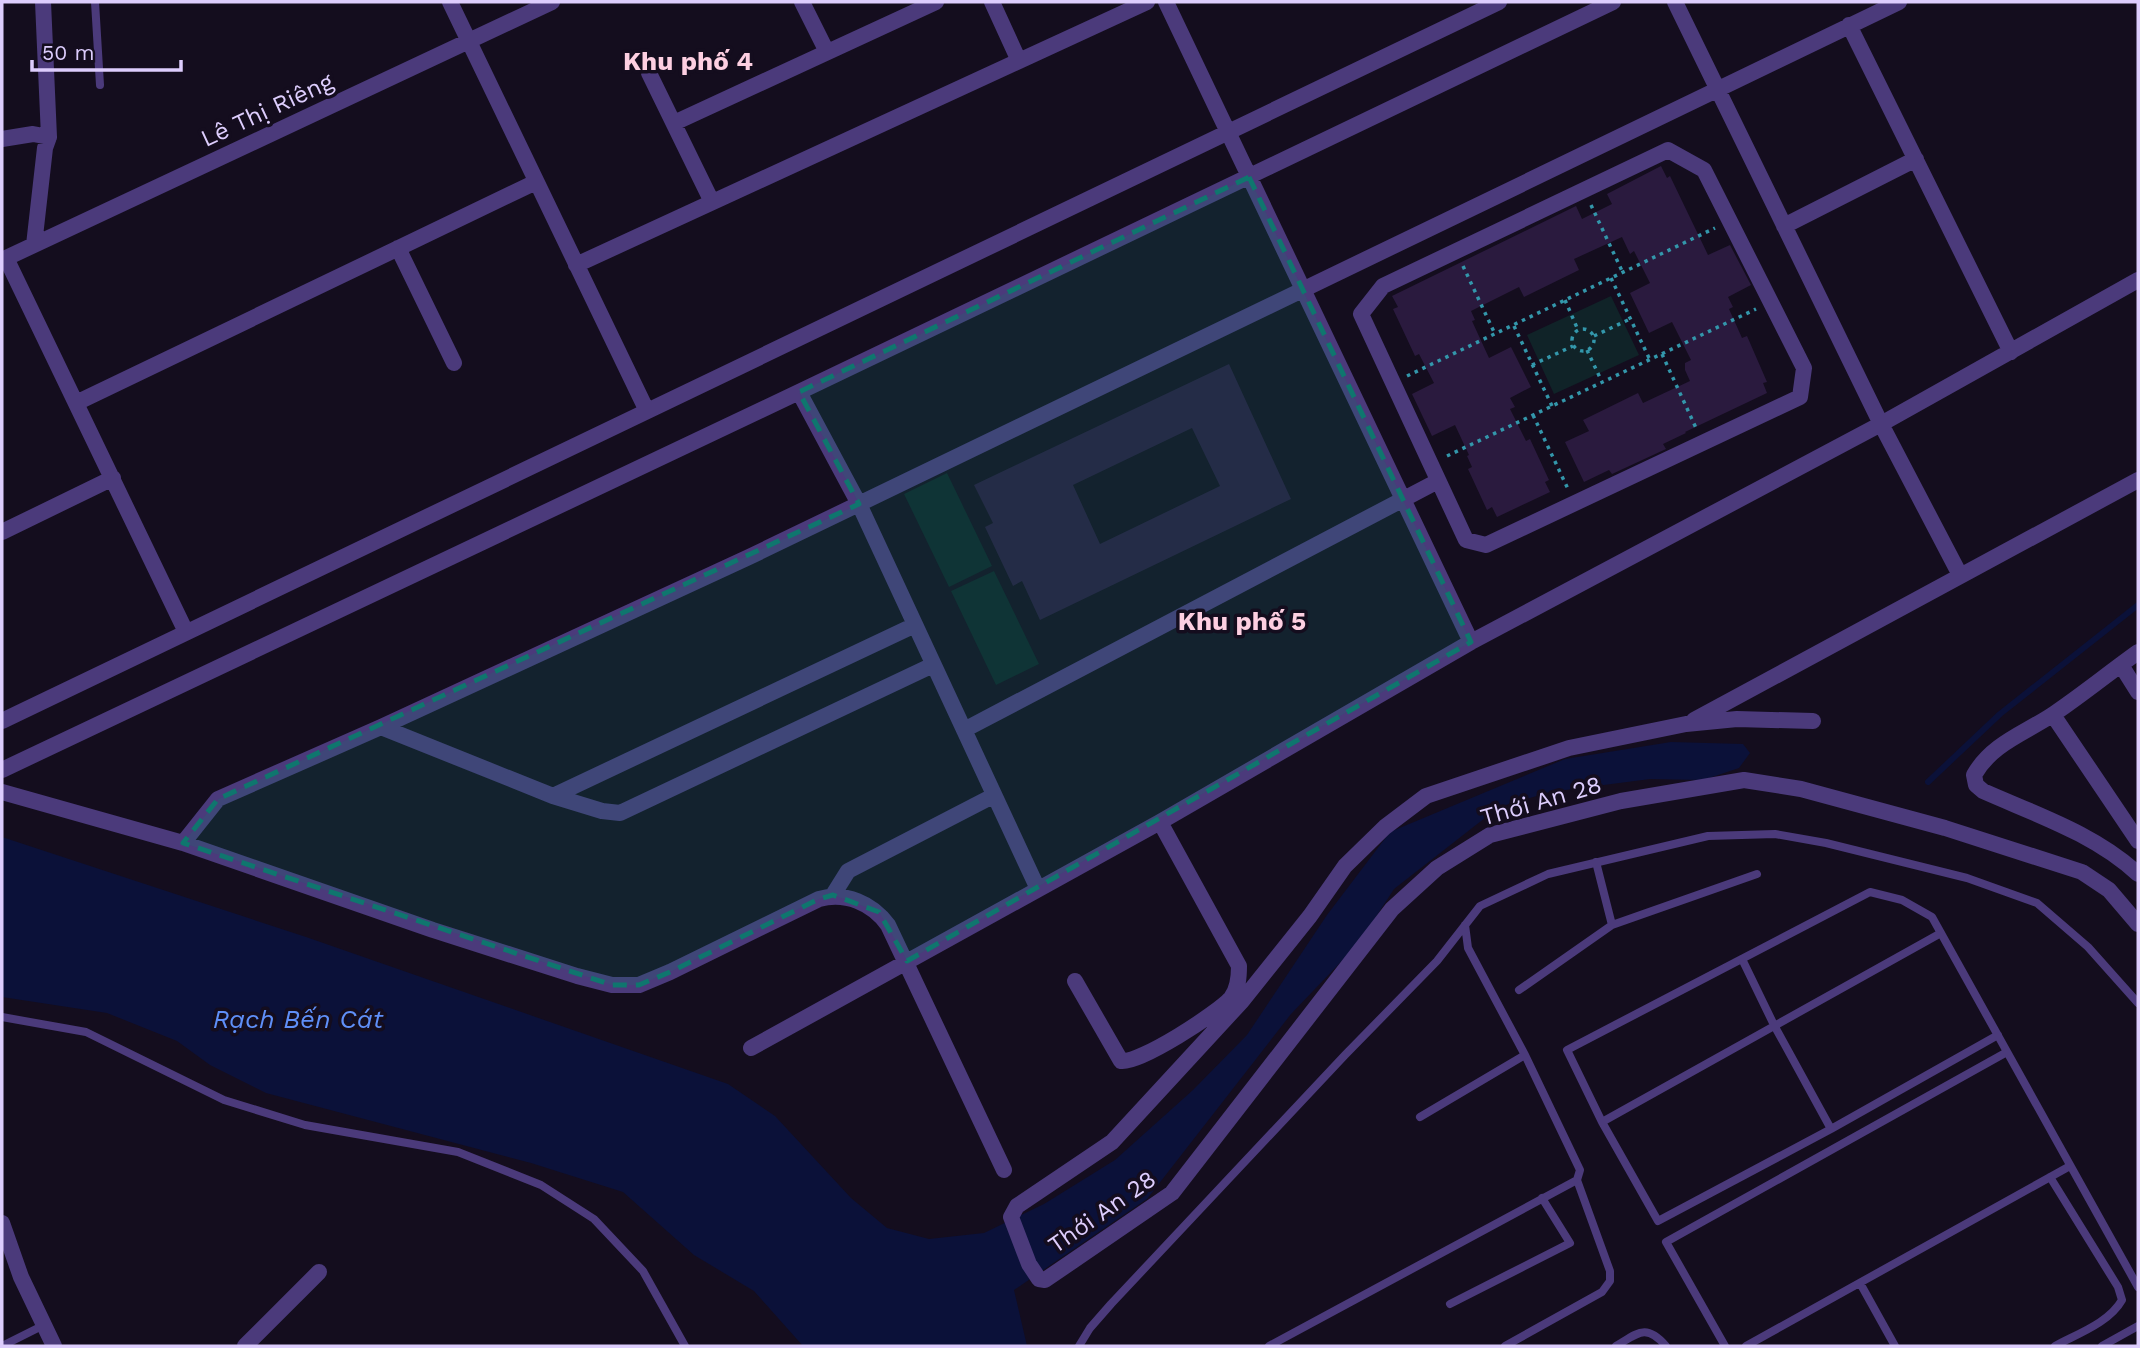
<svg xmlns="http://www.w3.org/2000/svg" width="2140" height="1348" viewBox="0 0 2140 1348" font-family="'Work Sans',sans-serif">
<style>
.green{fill:#102328}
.water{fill:#0b1139}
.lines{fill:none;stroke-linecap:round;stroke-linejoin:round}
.stream{stroke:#0b1139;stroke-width:6}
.building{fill:#2a1a3e;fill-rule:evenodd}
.path{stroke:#3397ab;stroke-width:3.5;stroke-dasharray:3.5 5;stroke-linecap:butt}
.lane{stroke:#4b3a7b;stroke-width:8}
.street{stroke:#4b3a7b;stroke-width:16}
.marked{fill:#0f766e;fill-opacity:0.2;stroke:#0f766e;stroke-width:5;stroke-dasharray:14 9;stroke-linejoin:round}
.labels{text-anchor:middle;stroke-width:7;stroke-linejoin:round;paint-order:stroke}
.street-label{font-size:24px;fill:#ddcdfd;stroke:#140d1e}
.neighbourhood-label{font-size:26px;font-weight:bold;fill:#fdcfe1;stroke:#140d1e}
.water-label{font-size:26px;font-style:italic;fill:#5f8ff8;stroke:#140d1e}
</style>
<rect width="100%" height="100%" fill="#140d1e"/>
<path class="green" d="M1611 296 1639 355 1554 394 1527 335Z
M947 473 992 566 949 587 904 494Z
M994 571 1039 664 996 685 951 591Z"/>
<path class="water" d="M1671 742 1743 744 1750 753 1739 768 1703 780 1650 779 1550 792 1499 807 1394 889 1359 943 1291 1014 1147 1199 1014 1290 1027 1346H803L754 1291 694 1255 623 1192 531 1163 266 1093 210 1065 177 1041 107 1013 2 997V837L306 937 728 1084 775 1116 851 1198 887 1228 929 1239 984 1233 1044 1204 1115 1160 1193 1090 1247 1035 1327 915 1390 832 1565 759Z"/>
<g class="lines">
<path class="stream" d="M1928 782 2000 714 2138 605"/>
</g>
<path class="building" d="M1661 166 1667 178 1670 176 1708 255 1730 245 1751 285 1728 297 1733 307 1729 309 1742 338 1747 336 1767 382 1763 383 1767 393 1685 432 1686 433 1663 444 1666 449 1612 474 1609 470 1584 482 1565 442 1589 431 1583 420 1638 393 1643 403 1690 381 1685 370V363L1691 360 1672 322 1649 333 1630 293 1650 283 1634 251 1630 254 1622 237 1574 259 1579 270 1524 297 1519 287 1471 311 1475 320 1472 321 1489 358 1511 347 1531 387 1510 398 1515 407 1510 409 1526 441 1530 439 1549 480 1545 482 1550 492 1497 517 1492 507 1487 510 1468 469 1472 467 1467 456 1469 455 1455 425 1432 436 1412 394 1434 383 1419 354 1415 356 1393 309 1398 307 1392 296 1576 206 1582 219 1612 204 1607 194Z
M1229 364 1291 499 1040 620 1022 581 1013 586 985 527 993 523 974 485ZM1192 428 1220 486 1100 544 1073 485Z"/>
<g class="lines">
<path class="path" d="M1591 205 1623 273
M1463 266 1495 334
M1611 278 1650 360
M1565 300 1578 330
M1514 326 1552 406
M1572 340a11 11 0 1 1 22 0a11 11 0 1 1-22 0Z
M1594 336 1630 319
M1587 350 1602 382
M1662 354 1696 428
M1532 365 1573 346
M1407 376 1715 228
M1533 415 1568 489
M1447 456 1756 309"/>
<path class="lane" d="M95 2 100 85
M1612 925 1757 874
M1742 959 1774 1025 1831 1129
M1519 990 1612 925 1596 862
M2 1017 86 1032 224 1100 305 1125 458 1152 541 1185 594 1219 643 1271 685 1346
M1998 1035 1831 1129 1658 1221 1602 1122 1567 1050 1870 892 1902 900 1932 917 2138 1287
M1420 1117 1525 1055
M1602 1122 1941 933
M2050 1177 2118 1287 2122 1300C2109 1323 2077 1334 2055 1346
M1860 1283 1895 1346
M1450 1304 1570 1243 1542 1198
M2 1346 44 1325
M1079 1346 1090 1328 1111 1304 1345 1055 1437 961 1480 906 1548 874 1708 836 1775 834 1826 843 1967 878 2037 903 2088 947 2138 1003
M1269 1346 1577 1180 1580 1170 1525 1055 1468 948 1465 925
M1505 1346 1602 1292 1610 1281V1271L1577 1180
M1616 1346C1638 1333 1646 1323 1666 1346
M1725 1346 1666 1242 2007 1052
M1746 1346 2070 1166
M2102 1346 2138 1326"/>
<path class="street" d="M43 2 49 137
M450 2 647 411
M802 2 827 52
M992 2 1019 61
M1166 2 1471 642
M1675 2 1881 424 1960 575
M1849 25 2011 352
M649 73 712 202
M674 123 936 2
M2 139 33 134 49 137 45 148 34 245
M1668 150 1704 170 1804 368 1800 397 1486 545 1466 540 1361 314 1383 286Z
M1784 226 1916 159
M398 248 454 363
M6 258 186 632
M2 260 552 2
M576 265 1147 2
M799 392 859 504 1038 889
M76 403 536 182
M2 532 113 478
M2138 652C2110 672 2083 694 2055 713 2026 733 1992 743 1974 775L1976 785 1983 791C2037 815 2095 834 2138 874
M2121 665 2138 692
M2053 715 2138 841
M1694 720 2138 480
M2 721 1499 2
M1813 721 1737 719 1686 724 1569 748 1426 796 1385 827 1345 866 1310 916 1242 1001 1112 1142 1017 1206 1011 1217 1029 1264 1039 1279 1045 1280 1172 1193 1392 909 1437 868 1490 835 1621 801 1744 780 1801 789 1945 828 2082 872 2109 890 2138 924
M381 727 553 796 602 811 620 813 933 665
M964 730 1438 481
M2 770 799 392 1613 2
M2 792 183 843 433 930 577 976 612 985H639L670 972 819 899C846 892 872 903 888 925L1004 1170
M553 796 915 625
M183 843 218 799 381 727 749 557 1899 2
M833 895 848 871 993 796
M1075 981 1121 1061C1139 1064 1218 1013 1231 998 1238 989 1239 978 1239 966L1160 822
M751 1048 1160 822 1471 642 1881 424 2138 280
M2 1223 21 1277 54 1346
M245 1346 319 1272"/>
</g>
<path class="marked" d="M1249 177 1471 642 907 961 879 912 833 895 819 899 670 972 639 985H612L183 843 218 799 859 504 799 392Z"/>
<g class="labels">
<g class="street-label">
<text transform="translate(267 110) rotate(-25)" y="8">Lê Thị Riêng</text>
<text transform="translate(1541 801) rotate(-16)" y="8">Thới An 28</text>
<text transform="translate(1102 1212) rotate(-35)" y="8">Thới An 28</text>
</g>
<g class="neighbourhood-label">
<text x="688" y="70">Khu phố 4</text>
<text x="1242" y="630">Khu phố 5</text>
</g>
<g class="water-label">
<text x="298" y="1028">Rạch Bến Cát</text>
</g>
</g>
<rect width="2140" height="1348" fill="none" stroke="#ddcdfd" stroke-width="7"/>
<path d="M32 60v10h149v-10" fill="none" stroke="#ddcdfd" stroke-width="3.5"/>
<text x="42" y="60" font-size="21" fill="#ddcdfd" stroke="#140d1e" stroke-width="5" paint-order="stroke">50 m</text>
</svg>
